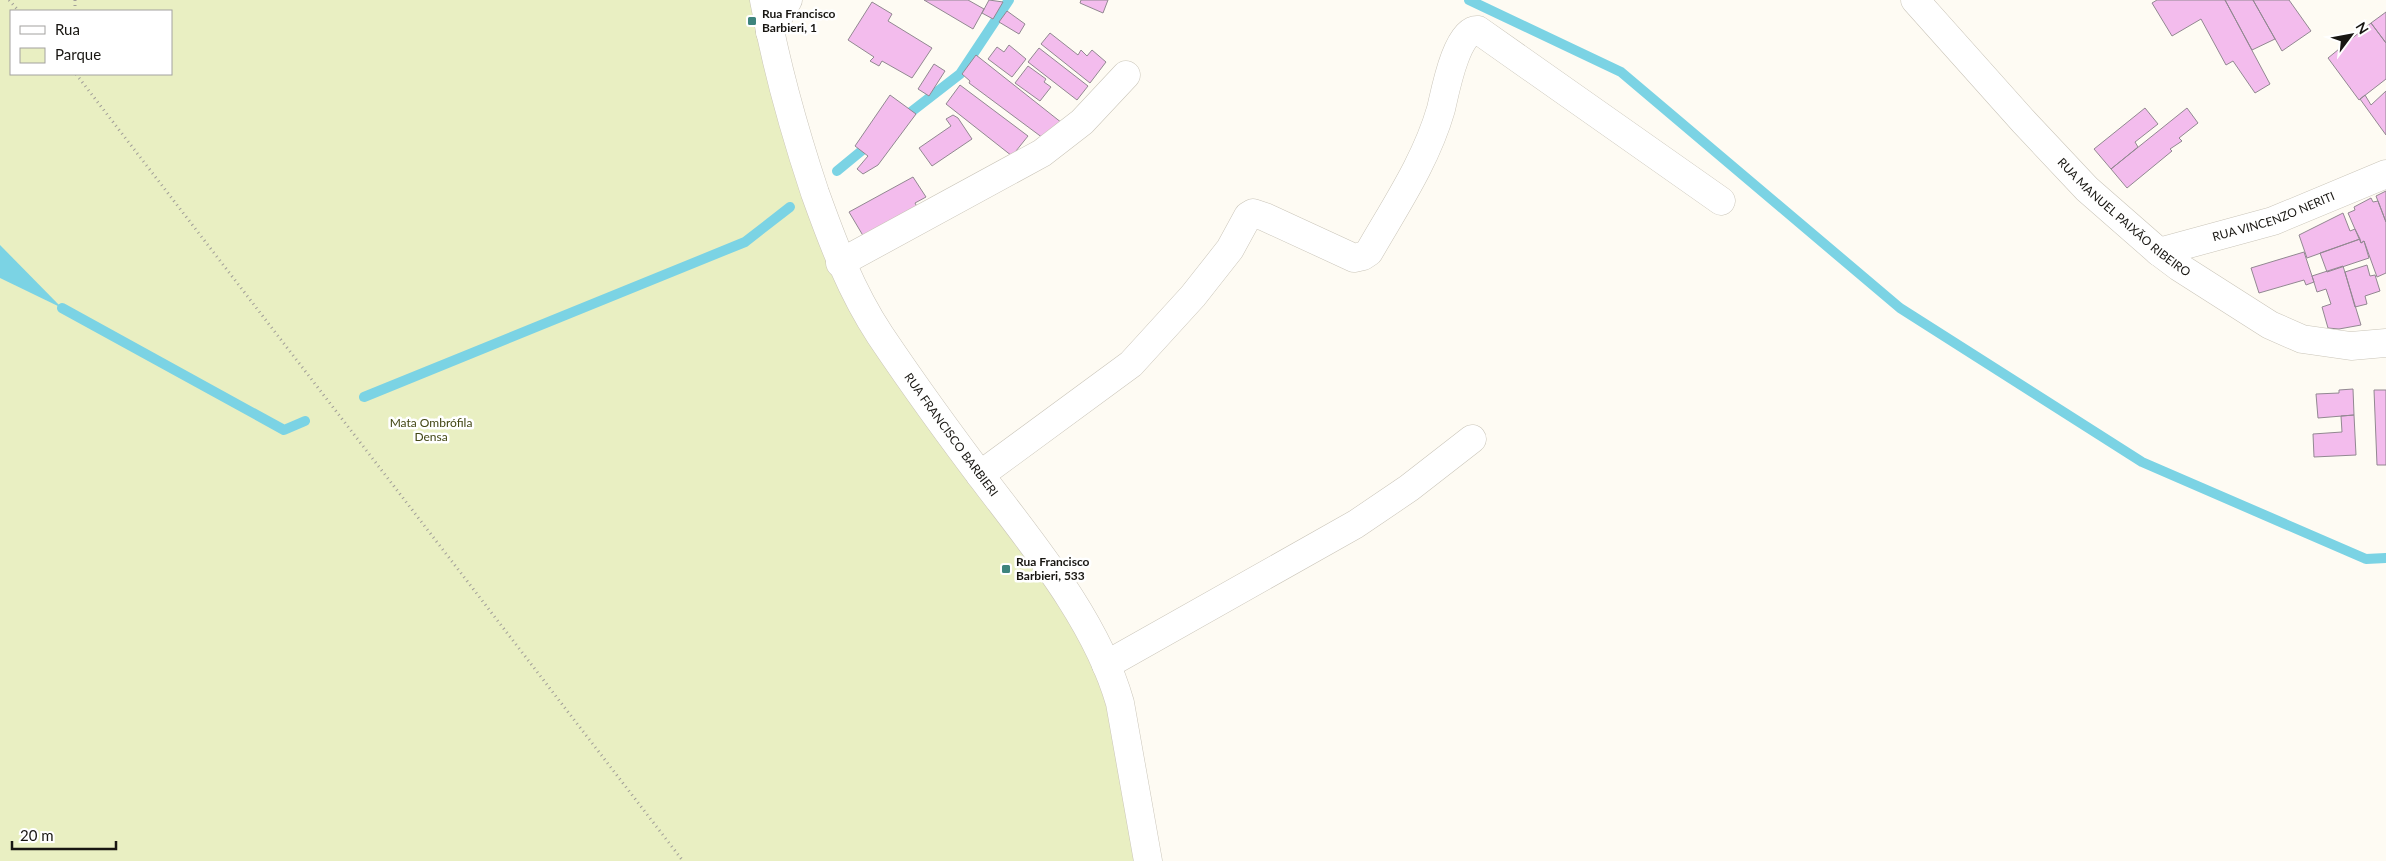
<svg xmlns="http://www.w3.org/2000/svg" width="2386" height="861" viewBox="0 0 2386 861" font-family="Lato,sans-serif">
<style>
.green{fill:#e9efc2;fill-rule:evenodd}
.water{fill:#7bd3e4}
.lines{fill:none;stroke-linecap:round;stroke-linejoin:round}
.stream{stroke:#7bd3e4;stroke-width:10}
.building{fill:#f3bced;stroke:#928891}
.minor-casing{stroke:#cac5b9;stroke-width:29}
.path{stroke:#a19e98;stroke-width:3;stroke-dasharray:1 4;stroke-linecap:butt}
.minor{stroke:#fff;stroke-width:28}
.poi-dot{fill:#3d847d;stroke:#fff;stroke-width:2}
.labels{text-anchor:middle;stroke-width:5;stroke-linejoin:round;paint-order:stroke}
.poi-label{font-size:12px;font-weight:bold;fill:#181612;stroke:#fff;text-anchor:start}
.street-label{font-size:12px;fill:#181612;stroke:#fff}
.park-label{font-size:12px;fill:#434715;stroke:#fff}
</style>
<rect width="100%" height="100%" fill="#fefbf3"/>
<path class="green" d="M0 0H770L849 279 1114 685 1149 861H0ZM11 11H171V74H11Z"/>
<path class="water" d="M0 245 62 308 0 278Z"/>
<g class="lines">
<path class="stream" d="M1469 0 1621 72 1900 308 2142 462 2366 559 2386 558
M902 119 960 74 1009 0
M837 171 871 143
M62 308 284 430 305 421
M364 397 745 242 790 207"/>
</g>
<path class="building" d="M924 0H968L984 9 973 29Z
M989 0 1003 2 993 19 982 13Z
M1081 0H1108L1103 13 1080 3Z
M2157 0H2225L2270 84 2255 93 2233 61 2226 65 2201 19 2172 36 2152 3Z
M2225 0H2253L2275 39 2252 50Z
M2253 0H2289L2311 31 2282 51Z
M872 2 892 14 888 21 932 48 912 78 882 61 879 66 870 61 874 57 848 40Z
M1007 11 1025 24 1019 34 999 22Z
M2386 12V43L2371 23Z
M2371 23 2386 43V79L2359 100 2328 58Z
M1050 33 1078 55 1081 50 1087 56 1092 50 1106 62 1090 83 1041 44Z
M1009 45 1026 59 1012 77 988 59 997 47 1004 52Z
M1039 48 1088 86 1077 100 1028 62Z
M976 55 1062 123 1047 141 969 83 970 81 962 74Z
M934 64 945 71 929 96 918 89Z
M1028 66 1046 79 1044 82 1051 87 1040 101 1015 83Z
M960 85 1028 136 1012 156 946 104Z
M2386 91V135L2360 99 2365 95 2371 105Z
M890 95 916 114 878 165 863 174 857 169 868 156 855 146Z
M2145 108 2158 124 2135 142 2138 147 2111 169 2094 149Z
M2187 108 2198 123 2179 138 2182 141 2170 149 2172 151 2127 188 2111 169Z
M953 115 958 118 972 139 932 166 919 148 951 126 946 119Z
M913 177 926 197 915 203 921 214 868 244 849 212Z
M2386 191V222L2376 196Z
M2371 198 2373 202 2378 201 2386 222V273L2377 277 2364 241 2361 243 2348 213 2355 210 2354 207Z
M2343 213 2350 231 2355 229 2360 239 2307 258 2299 235Z
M2360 239 2361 243 2364 241 2369 258 2327 272 2320 253Z
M2304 252 2314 282 2306 285 2304 280 2259 293 2251 268Z
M2367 265 2370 276 2375 275 2380 291 2365 296 2367 304 2355 307 2345 272Z
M2343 266 2361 325 2339 329 2328 328 2322 307 2331 304 2326 289 2317 292 2312 276Z
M2353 389 2354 415 2318 418 2316 394 2339 393V390Z
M2374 390H2386V465H2377Z
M2354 415 2356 455 2314 457 2313 434 2342 432 2341 416Z"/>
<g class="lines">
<defs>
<g id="minor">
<path id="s1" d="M764 0C776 66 794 130 815 193 833 243 851 291 880 335 915 387 952 438 990 488 1039 552 1098 625 1120 703L1148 861"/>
<path id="s2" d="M1915 0 2024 122 2087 189 2159 252 2179 267 2270 325 2302 339 2351 346 2386 343"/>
<path d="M770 32 788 0"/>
<path id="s3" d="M2159 252 2273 221 2386 174"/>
<path d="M840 263 1042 153 1082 122 1126 75"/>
<path d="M980 475 1131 364 1193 296 1230 249 1248 216 1253 213 1265 217 1354 258 1363 256 1369 252C1396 205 1426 161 1441 109 1445 92 1457 28 1478 30L1721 201"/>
<path d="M1106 665 1356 524 1409 488 1472 439"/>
</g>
</defs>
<use href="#minor" class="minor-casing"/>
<path class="path" d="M9 0 19 11
M75 11V0
M76 74 683 861"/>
<use href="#minor" class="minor"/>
</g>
<g class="poi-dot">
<rect x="747" y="16" width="10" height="10" rx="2.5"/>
<rect x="1001" y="564" width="10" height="10" rx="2.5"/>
</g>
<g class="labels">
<g class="poi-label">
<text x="762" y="18">Rua Francisco<tspan x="762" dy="14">Barbieri, 1</tspan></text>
<text x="1016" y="566">Rua Francisco<tspan x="1016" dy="14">Barbieri, 533</tspan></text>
</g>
<g class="street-label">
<text dy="4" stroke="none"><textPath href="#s2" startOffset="302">RUA MANUEL PAIXÃO RIBEIRO</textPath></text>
<text dy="4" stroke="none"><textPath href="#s3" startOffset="120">RUA VINCENZO NERITI</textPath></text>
<text dy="4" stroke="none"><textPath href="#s1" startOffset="479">RUA FRANCISCO BARBIERI</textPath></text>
</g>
<g class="park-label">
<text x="431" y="427">Mata Ombrófila<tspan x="431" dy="14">Densa</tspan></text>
</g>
</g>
<rect x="10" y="10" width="162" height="65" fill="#ffffff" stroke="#a3a2a0"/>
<rect x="20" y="26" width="25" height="8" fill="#ffffff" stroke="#a3a2a0"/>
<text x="55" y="35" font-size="15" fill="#181612">Rua</text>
<rect x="20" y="48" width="25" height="15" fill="#e9efc2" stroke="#a3a2a0"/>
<text x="55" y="60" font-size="15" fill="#181612">Parque</text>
<g transform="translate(2351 35) rotate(58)" stroke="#ffffff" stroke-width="4" paint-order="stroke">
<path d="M0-4L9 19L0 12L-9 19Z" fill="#181612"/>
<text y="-8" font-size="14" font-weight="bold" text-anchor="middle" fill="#181612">N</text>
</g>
<path d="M12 841v8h104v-8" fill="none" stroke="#181612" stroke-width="2.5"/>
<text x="20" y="841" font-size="15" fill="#181612" stroke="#ffffff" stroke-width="4" paint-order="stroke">20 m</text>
</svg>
